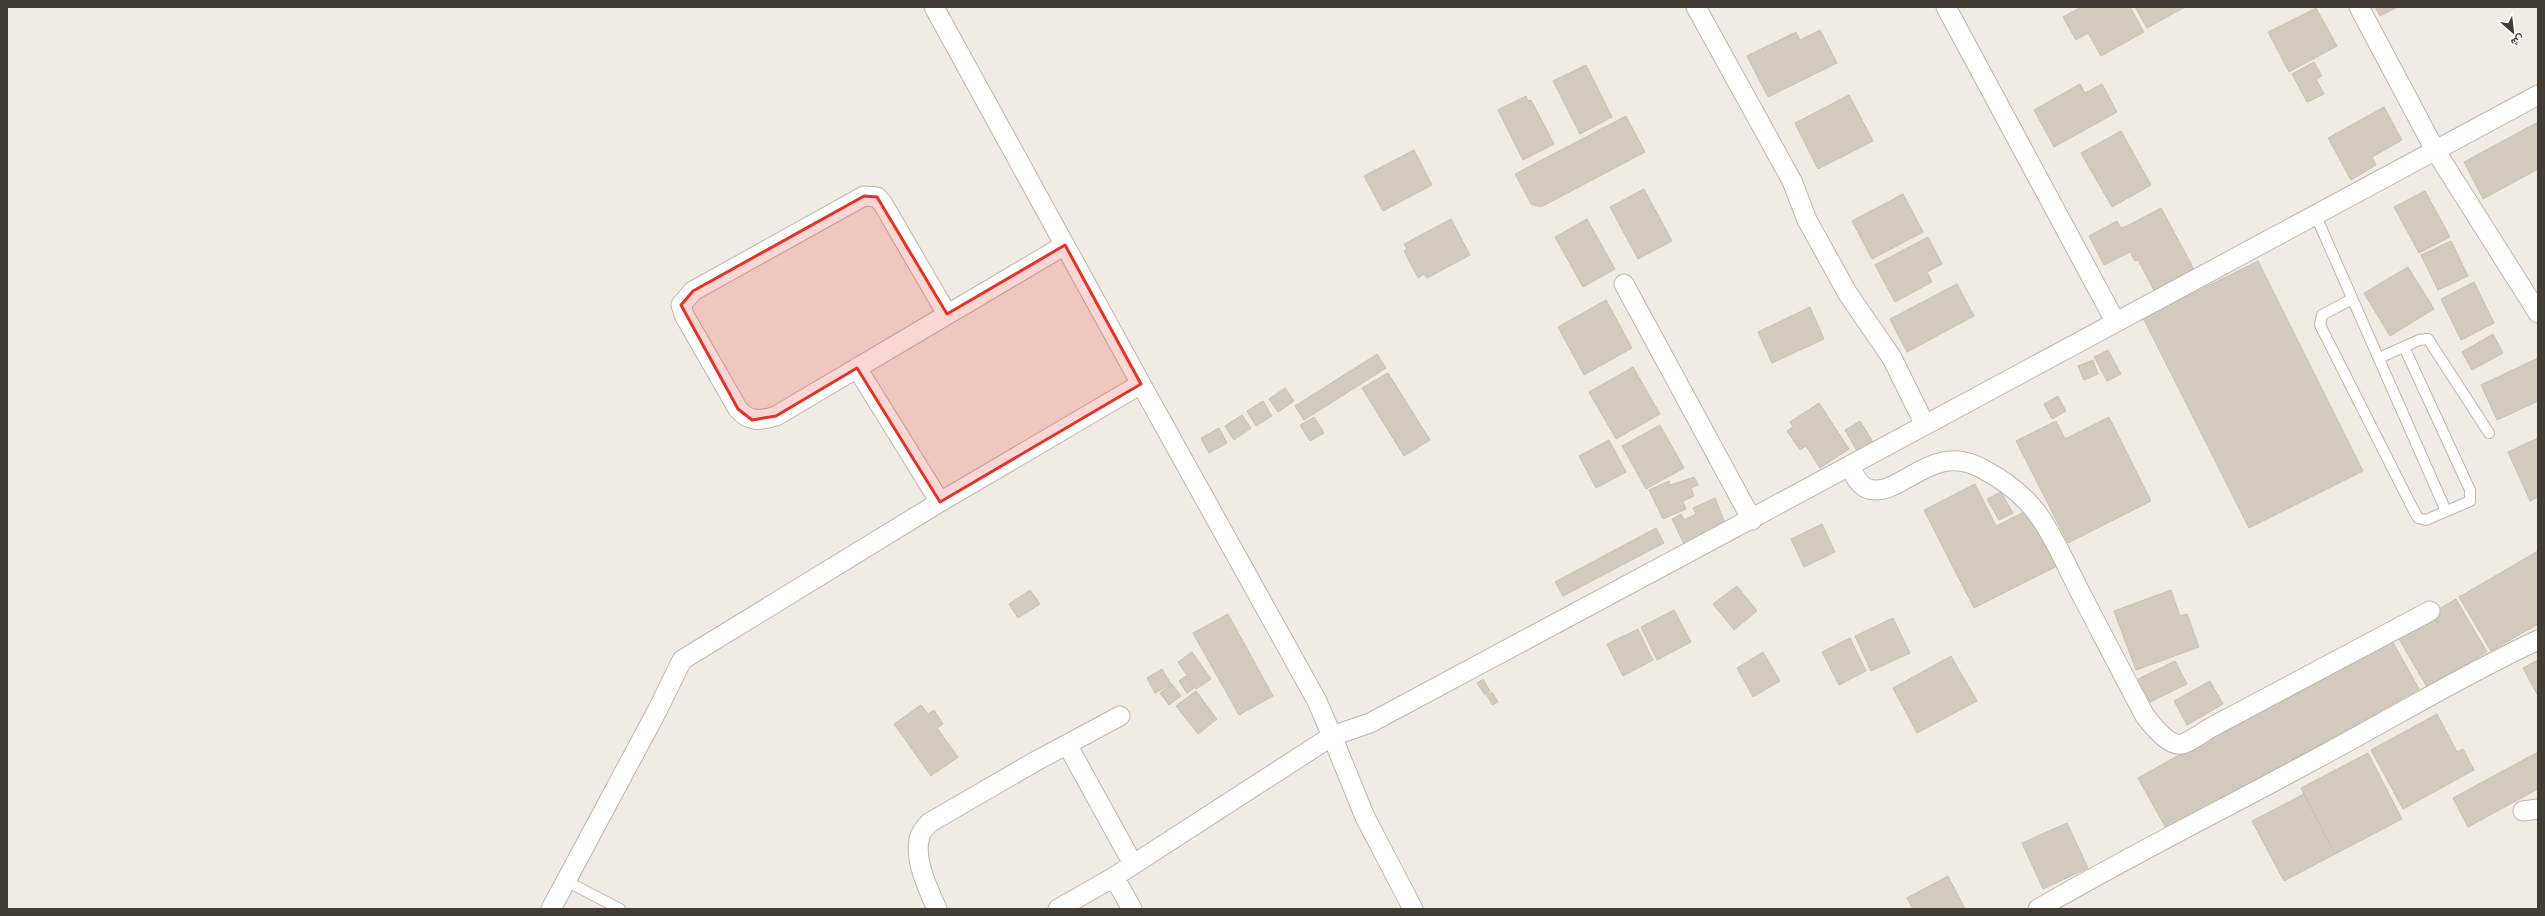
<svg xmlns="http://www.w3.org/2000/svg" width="2545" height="916" viewBox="0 0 2545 916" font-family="Arial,Vazirmatn,sans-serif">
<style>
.building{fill:#d4c9be;stroke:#cbbeaf}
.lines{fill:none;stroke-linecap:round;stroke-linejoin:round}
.service-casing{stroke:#beb5ab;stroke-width:12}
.minor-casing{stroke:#beb5ab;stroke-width:21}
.service{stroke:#fff;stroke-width:10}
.minor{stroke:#fff;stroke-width:19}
.marked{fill:#e53426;fill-opacity:0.2;stroke:#e53426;stroke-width:3;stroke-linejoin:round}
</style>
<rect width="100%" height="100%" fill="#f0ece4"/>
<path class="building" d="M2081 7H2130L2144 32 2101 56 2088 33 2076 40 2063 17Z
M2135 7H2185L2147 28Z
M2375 7H2398L2380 16Z
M2316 8 2337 46 2289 72 2268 32Z
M1820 30 1837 63 1768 97 1747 56 1796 32 1800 40Z
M2314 62 2322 76 2316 79 2324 94 2307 102 2292 74Z
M1586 65 1612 117 1580 134 1553 81Z
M2080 84 2085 93 2102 84 2117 112 2054 147 2034 110Z
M1849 95 1873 141 1818 169 1795 123Z
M1526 96 1528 101 1531 100 1554 144 1523 160 1498 110Z
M2384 107 2402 140 2372 157 2376 165 2351 180 2328 138Z
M1626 116 1645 152 1541 207 1531 204 1515 174Z
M2538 122V169L2483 199 2464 162Z
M2121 131 2151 185 2112 207 2081 153Z
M1414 150 1432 185 1383 211 1364 176Z
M1644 189 1672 241 1638 259 1610 207Z
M2425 191 2450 237 2419 253 2394 207Z
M1903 194 1923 232 1872 259 1852 221Z
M2161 208 2195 271 2155 292 2138 260 2135 261 2130 252 2104 265 2089 236 2117 221 2121 228 2127 226Z
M1451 219 1470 255 1427 278 1424 274 1418 278 1404 251 1407 249 1404 244Z
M1587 219 1615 269 1583 287 1555 237Z
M1928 237 1942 264 1927 272 1932 282 1895 302 1875 265Z
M2451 241 2468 276 2438 290 2421 255Z
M2258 261 2363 471 2249 528 2143 318Z
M2408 267 2434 309 2390 336 2364 293Z
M2474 282 2494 323 2461 340 2441 299Z
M1957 284 1974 316 1907 352 1890 319Z
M1606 300 1632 348 1584 375 1558 327Z
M1810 307 1824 339 1772 363 1758 332Z
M2493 334 2503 353 2472 370 2462 352Z
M2108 350 2121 374 2107 381 2094 357Z
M1377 354 1386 368 1304 420 1295 406Z
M2538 358V401L2497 420 2481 385Z
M2093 360 2098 374 2084 380 2078 366Z
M1633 367 1660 414 1616 439 1589 392Z
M1388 373 1430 440 1404 456 1362 388Z
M1285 388 1294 401 1278 412 1269 399Z
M2058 396 2066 411 2052 419 2044 404Z
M1263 401 1272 416 1256 426 1247 411Z
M1819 403 1849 449 1820 468 1806 446 1800 450 1787 431 1793 427 1790 422Z
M1242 415 1251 428 1234 440 1225 426Z
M1314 417 1324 433 1310 441 1300 425Z
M2109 417 2151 501 2068 543 2016 441 2056 421 2065 439Z
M1860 421 1873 442 1857 451 1845 430Z
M1660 425 1684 468 1646 489 1622 446Z
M1219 428 1227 443 1209 453 1201 438Z
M2538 438V497L2530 501 2508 452Z
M1609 440 1626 472 1596 488 1579 456Z
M1694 477 1698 485 1691 488 1694 496 1683 501 1686 509 1663 519 1649 490 1669 481 1670 485Z
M1975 484 1996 526 2028 510 2057 566 1974 608 1924 510Z
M2001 492 2013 513 1999 520 1987 499Z
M1715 498 1724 521 1716 525 1719 532 1686 548 1672 519 1681 514 1684 520 1696 514 1693 508Z
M1822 524 1835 552 1804 567 1791 539Z
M1656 528 1664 543 1563 596 1555 582Z
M2538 551V624L2491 651 2459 597Z
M1737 586 1757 611 1734 630 1713 604Z
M1030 590 1040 604 1018 618 1009 604Z
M2171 590 2180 616 2187 614 2199 647 2136 670 2114 611Z
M2456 599 2487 652 2427 687 2396 634Z
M1674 610 1691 642 1657 660 1641 627Z
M1228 614 1273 696 1239 715 1193 633Z
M1893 618 1910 653 1871 671 1855 636Z
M1638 629 1653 660 1623 676 1607 644Z
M2390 637 2419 689 2167 830 2138 778Z
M1850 638 1866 671 1839 685 1822 652Z
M1192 652 1211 679 1196 689 1178 662Z
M1763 652 1780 681 1753 697 1737 668Z
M1951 656 1977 701 1917 733 1893 688Z
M2538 660V696L2523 668Z
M2175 661 2187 684 2150 702 2138 679Z
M1162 669 1171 684 1155 693 1147 678Z
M1186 676 1194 688 1187 693 1179 681Z
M1483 679 1490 691 1485 695 1477 683Z
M2210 681 2223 704 2187 725 2174 701Z
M1172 684 1181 696 1169 705 1160 693Z
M1196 691 1217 719 1198 734 1176 706Z
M1492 692 1498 702 1492 705 1487 695Z
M921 705 928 714 934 710 943 724 937 728 958 757 931 776 894 724Z
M2437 714 2457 752 2463 749 2474 770 2403 809 2371 750Z
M2538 752V789L2468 827 2453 798Z
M2368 753 2402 819 2335 854 2301 788Z
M2304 794 2335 854 2284 881 2252 821Z
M2067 823 2088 868 2043 889 2022 843Z
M1948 876 1965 909H1913L1907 898Z"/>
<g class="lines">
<defs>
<path id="service" d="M2315 214 2446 511
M2352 299 2322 315 2320 325 2413 509 2418 518 2426 520 2470 501V490L2404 347
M2379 358 2419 340 2428 339 2489 433
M566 881 620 909"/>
<path id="minor" d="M934 7 1141 384
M1696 7 1792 181 1807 220 1848 294 1892 358 1925 425
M1946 7 2115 321
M2359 7 2435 150 2538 313
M1624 284 1752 520
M947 314 883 204 877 197 864 196 693 291 681 305 684 315 738 409C749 422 760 421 776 416L1065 245
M857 368 940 502
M1850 467C1854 474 1858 484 1866 488 1898 502 1930 440 1981 468 2002 479 2023 494 2037 513 2054 536 2066 565 2079 590 2101 632 2123 675 2145 716 2153 726 2171 750 2185 743 2194 739 2202 733 2210 728L2430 611
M1068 746 1133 864
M2523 811 2538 809
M1114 877 1132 909
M551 909 657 711 682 660 940 502 1141 384 1317 701 1332 736 1370 723C1760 515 2148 304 2538 95
M937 909C928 889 913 858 920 836 921 832 926 827 929 823L1036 761 1120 716
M1058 909 1114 877 1332 736 1365 817 1413 909
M2038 909C2129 856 2222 810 2314 760 2389 720 2461 676 2538 640"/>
</defs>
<use href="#service" class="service-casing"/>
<use href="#minor" class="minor-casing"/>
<use href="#service" class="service"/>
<use href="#minor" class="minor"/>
</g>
<path class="marked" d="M864 196 877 197 947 314 1065 245 1141 384 940 502 857 368 776 416 752 420 738 409 681 305 693 291Z"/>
<rect width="2545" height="916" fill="none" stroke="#423c35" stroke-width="16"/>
<g transform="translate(2513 32) rotate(152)" stroke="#ffffff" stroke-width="3" paint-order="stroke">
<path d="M0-3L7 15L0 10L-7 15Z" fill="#423c35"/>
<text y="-6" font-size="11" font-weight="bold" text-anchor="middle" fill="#423c35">ش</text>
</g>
</svg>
